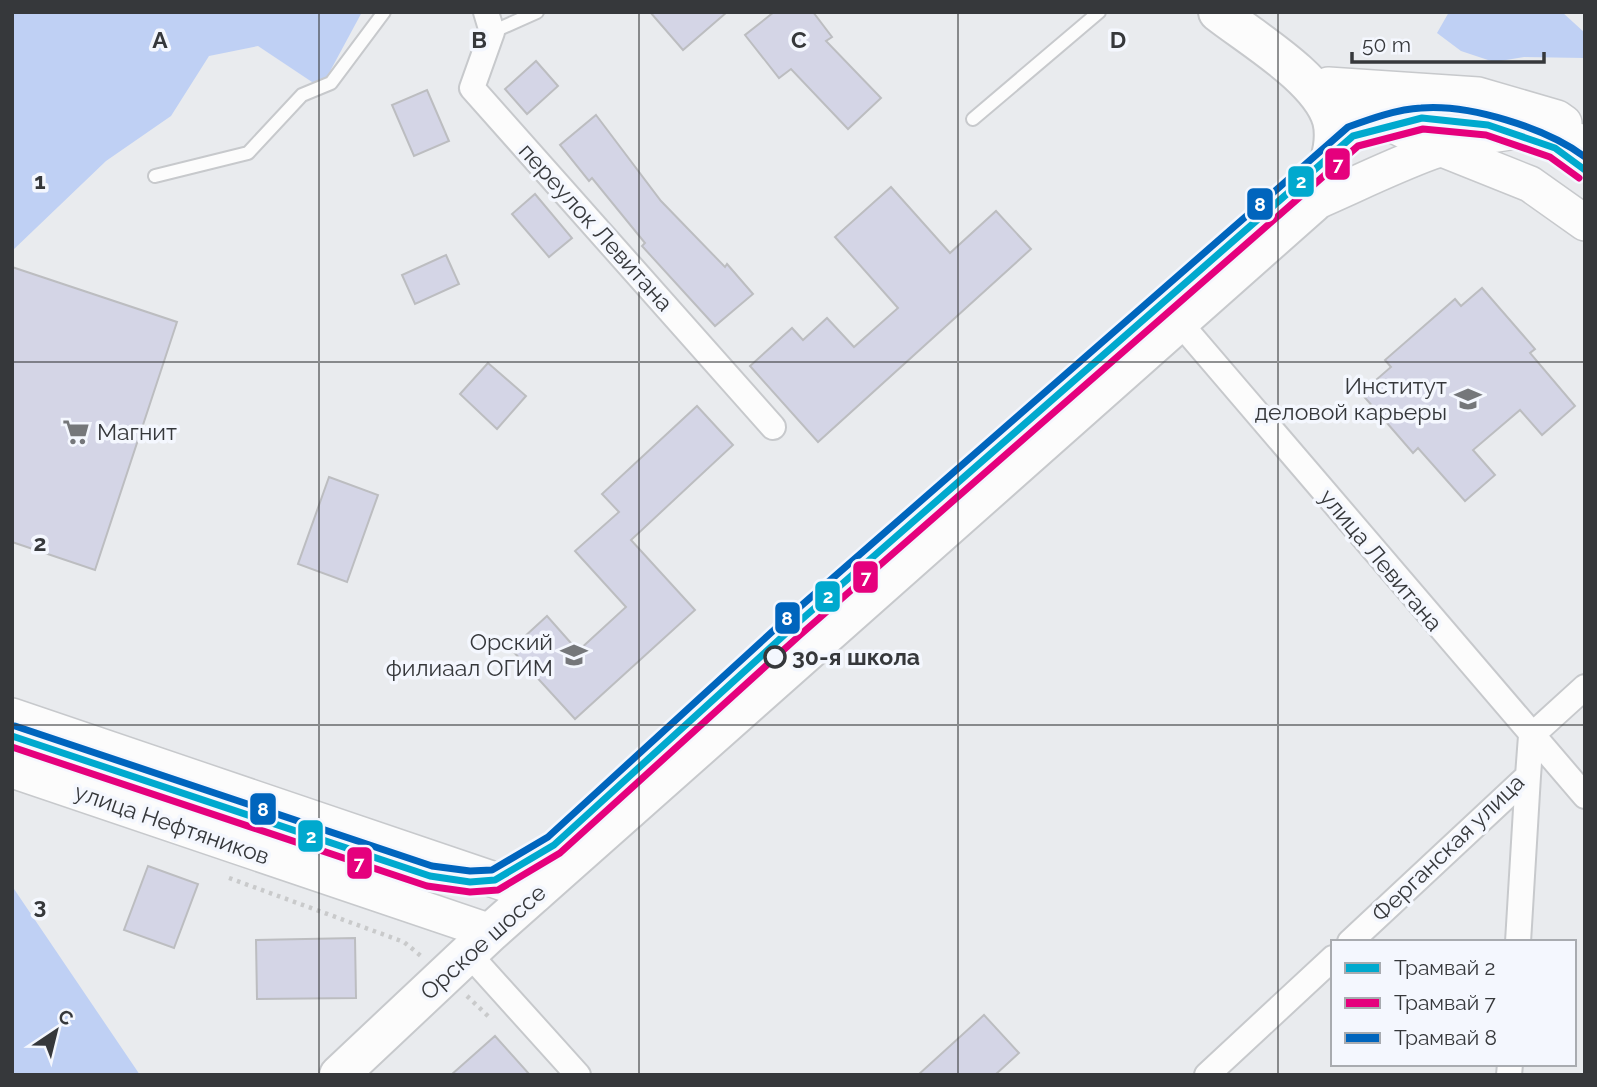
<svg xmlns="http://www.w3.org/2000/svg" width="1597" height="1087" viewBox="0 0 1597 1087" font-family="Raleway,sans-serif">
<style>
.forest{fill:#bfd0f4}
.building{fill:#d4d5e6;stroke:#bcbdc0;stroke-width:2}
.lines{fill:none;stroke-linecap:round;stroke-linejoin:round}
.lane-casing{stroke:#c7c9cc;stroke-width:16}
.street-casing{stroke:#c7c9cc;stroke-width:28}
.secondary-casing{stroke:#c7c9cc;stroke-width:38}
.primary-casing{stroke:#c7c9cc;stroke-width:42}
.path{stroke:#c9cacb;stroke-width:4.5;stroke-dasharray:3.5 5;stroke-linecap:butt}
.lane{stroke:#fcfcfc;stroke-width:12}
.street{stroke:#fcfcfc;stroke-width:24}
.secondary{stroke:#fcfcfc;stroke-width:35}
.primary{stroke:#fcfcfc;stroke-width:38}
.tram-1-casing{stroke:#f4f7fe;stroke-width:12}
.tram-2-casing{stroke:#f4f7fe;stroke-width:12}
.tram-3-casing{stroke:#f4f7fe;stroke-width:12}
.tram-1{stroke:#00a9ce;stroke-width:7}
.tram-2{stroke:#e5007d;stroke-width:7}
.tram-3{stroke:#0065bd;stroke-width:7}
.grid{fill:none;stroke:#36383b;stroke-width:2;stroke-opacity:0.55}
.stop-dot{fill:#f4f7fe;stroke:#36383b;stroke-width:3.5}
.labels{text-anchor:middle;stroke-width:7;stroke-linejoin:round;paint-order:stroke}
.street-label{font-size:23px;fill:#36383b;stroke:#f4f7fe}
.poi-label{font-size:23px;fill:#36383b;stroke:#f4f7fe;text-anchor:end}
.stop-label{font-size:23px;font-weight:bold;fill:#36383b;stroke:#f4f7fe;text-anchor:start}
.grid-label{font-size:23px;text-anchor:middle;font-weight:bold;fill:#36383b;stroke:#f4f7fe;stroke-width:7;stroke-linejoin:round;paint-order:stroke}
.line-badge{stroke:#f4f7fe;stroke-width:2.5}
.badge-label{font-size:19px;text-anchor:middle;font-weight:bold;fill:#fff}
</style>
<rect width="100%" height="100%" fill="#e9ebee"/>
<path class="forest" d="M12 12H362L321 88 258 46 209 56 171 116 106 161 12 251Z
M1449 12H1562L1585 33V58L1524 57 1494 62 1461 51 1437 33Z
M12 886 140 1075H12Z"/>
<path class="building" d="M650 12H727L683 50Z
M774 12H813L832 37 826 41 881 98 848 129 791 69 779 78 745 35Z
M536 61 558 86 527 114 505 89Z
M427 90 449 141 414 156 392 105Z
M596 115 661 201 725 267 727 264 753 294 715 326 642 246 645 243 592 178 589 181 560 145Z
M891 187 950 253 996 211 1031 249 818 442 750 366 792 328 803 340 827 318 854 347 898 308 835 237Z
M535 194 572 238 549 257 512 214Z
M446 255 459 284 415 304 402 275Z
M12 267 177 322 95 570 12 542Z
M1482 288 1535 349 1530 353 1575 406 1542 435 1520 410 1473 450 1495 475 1465 501 1418 448 1413 453 1361 393 1391 367 1385 360 1455 299 1461 306Z
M488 363 526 396 497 429 460 394Z
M697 406 733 445 631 540 695 610 575 719 511 649 547 616 578 651 626 607 575 551 619 512 602 494Z
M329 477 378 495 347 582 298 564Z
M148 866 198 884 174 948 124 930Z
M355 938 356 998 257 999 256 940Z
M984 1015 1019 1053 995 1075H918Z
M495 1036 530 1075H451Z"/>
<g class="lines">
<defs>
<path id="lane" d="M492 32 537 12
M973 119 1099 12
M155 176 248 153 302 95 331 83 384 12"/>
<path id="street" d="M486 12 492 32 472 88 773 427
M1180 323 1585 796
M1350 942 1528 776 1531 736 1585 687
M1518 942 1528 776
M468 953 578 1075
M1207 1075 1333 958
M1509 1075 1510 1064"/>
<path id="secondary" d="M1310 84 1440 148 1530 184 1585 223
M1328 85 1478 95 1557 118 1564 123
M1313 203C1376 176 1441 140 1510 132 1536 129 1561 137 1585 143
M12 716 536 894
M12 770 491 932"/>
<path id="primary" d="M339 1075 491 932 1313 203C1324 179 1339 148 1332 120 1320 78 1251 38 1218 12"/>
</defs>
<use href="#lane" class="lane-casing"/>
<use href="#street" class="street-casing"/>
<use href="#secondary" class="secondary-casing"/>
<use href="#primary" class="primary-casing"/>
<path class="path" d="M229 878 404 942 421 956
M467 996 489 1017"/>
<use href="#lane" class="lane"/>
<use href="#street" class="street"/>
<use href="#secondary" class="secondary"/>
<use href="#primary" class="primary"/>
<defs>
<path id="tram-1" d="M12 736 430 876 470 882 495 880 554 845 793 627 1353 136 1422 118 1488 125 1555 148 1585 170"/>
<path id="tram-2" d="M12 747 427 886 470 892 498 890 560 853 800 635 1358 146 1423 129 1486 135 1550 157 1579 178"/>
<path id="tram-3" d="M15 726 432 866 470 871 492 870 548 837 786 619 1348 127C1370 119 1398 109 1421 108 1470 104 1546 128 1585 157"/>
</defs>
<use href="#tram-1" class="tram-1-casing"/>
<use href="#tram-2" class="tram-2-casing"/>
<use href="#tram-3" class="tram-3-casing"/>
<use href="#tram-1" class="tram-1"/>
<use href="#tram-2" class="tram-2"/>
<use href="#tram-3" class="tram-3"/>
</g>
<path class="grid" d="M319 12V1075M639 12V1075M958 12V1075M1278 12V1075M12 362H1585M12 725H1585"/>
<defs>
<symbol id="university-bare" viewBox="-9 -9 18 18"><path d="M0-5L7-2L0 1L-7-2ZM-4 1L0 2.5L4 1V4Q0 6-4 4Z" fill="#75777a" stroke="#f4f7fe" stroke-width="2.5" paint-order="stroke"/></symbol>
<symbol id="supermarket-bare" viewBox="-9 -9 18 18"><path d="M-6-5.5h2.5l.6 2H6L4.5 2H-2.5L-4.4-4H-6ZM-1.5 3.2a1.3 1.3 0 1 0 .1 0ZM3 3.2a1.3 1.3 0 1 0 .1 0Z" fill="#75777a" stroke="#f4f7fe" stroke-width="2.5" paint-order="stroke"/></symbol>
</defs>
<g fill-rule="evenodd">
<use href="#university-bare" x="1449" y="380" width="38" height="38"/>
<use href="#supermarket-bare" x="57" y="413" width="38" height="38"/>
<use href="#university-bare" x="555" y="636" width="38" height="38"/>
</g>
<circle class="stop-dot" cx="775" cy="657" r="10"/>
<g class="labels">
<g class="street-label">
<text transform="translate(596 227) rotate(48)" y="8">переулок Левитана</text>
<text transform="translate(1381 560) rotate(50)" y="8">улица Левитана</text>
<text transform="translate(172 824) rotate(19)" y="8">улица Нефтяников</text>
<text transform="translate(1448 848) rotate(-44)" y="8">Ферганская улица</text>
<text transform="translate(483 942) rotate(-42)" y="8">Орское шоссе</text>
</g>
<g class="poi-label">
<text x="1447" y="394">Институт<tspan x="1447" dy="26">деловой карьеры</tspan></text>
<text x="97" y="440" text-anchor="start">Магнит</text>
<text x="553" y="650">Орский<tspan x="553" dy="26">филиаал ОГИМ</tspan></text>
</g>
<g class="stop-label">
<text x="792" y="665">30-я школа</text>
</g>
</g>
<g class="grid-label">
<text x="160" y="48">A</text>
<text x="479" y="48">B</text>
<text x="799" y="48">C</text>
<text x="1118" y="48">D</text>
<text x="40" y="189">1</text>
<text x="40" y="551">2</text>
<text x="40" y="914">3</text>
</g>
<g class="line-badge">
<rect x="1324" y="147" width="27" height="34" rx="7" fill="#e5007d"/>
<rect x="1287" y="165" width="28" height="33" rx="7" fill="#00a9ce"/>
<rect x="1246" y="187" width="28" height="34" rx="7" fill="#0065bd"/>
<rect x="852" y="560" width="27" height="34" rx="7" fill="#e5007d"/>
<rect x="814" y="580" width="27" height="33" rx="7" fill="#00a9ce"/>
<rect x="774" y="601" width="27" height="34" rx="7" fill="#0065bd"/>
<rect x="249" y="792" width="28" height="34" rx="7" fill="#0065bd"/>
<rect x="297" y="819" width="27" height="34" rx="7" fill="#00a9ce"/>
<rect x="346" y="846" width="27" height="34" rx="7" fill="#e5007d"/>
</g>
<g class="badge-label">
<text x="1338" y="171">7</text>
<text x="1301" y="188">2</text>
<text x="1260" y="211">8</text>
<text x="866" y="584">7</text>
<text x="828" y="603">2</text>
<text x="787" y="625">8</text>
<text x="263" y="816">8</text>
<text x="311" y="843">2</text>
<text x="359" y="870">7</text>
</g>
<rect width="1597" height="1087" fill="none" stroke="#36383b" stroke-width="28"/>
<rect x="1331" y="940" width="245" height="126" fill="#f4f7fe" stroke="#a8abb0" stroke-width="2"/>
<rect x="1345" y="963" width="35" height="10" fill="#00a9ce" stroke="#a8abb0" stroke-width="2"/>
<text x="1394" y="975" font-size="21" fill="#36383b">Трамвай 2</text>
<rect x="1345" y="998" width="35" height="10" fill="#e5007d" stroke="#a8abb0" stroke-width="2"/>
<text x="1394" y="1010" font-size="21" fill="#36383b">Трамвай 7</text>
<rect x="1345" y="1033" width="35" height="10" fill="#0065bd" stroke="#a8abb0" stroke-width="2"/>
<text x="1394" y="1045" font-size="21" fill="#36383b">Трамвай 8</text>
<g transform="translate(56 1031) rotate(35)" stroke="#f4f7fe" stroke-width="5" paint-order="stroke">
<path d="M0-5L12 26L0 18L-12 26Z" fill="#36383b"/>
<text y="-10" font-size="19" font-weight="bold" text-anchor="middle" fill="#36383b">С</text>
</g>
<path d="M1352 52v10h192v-10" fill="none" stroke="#36383b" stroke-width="3.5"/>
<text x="1362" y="52" font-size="21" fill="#36383b" stroke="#f4f7fe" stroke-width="5" paint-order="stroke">50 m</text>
</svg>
